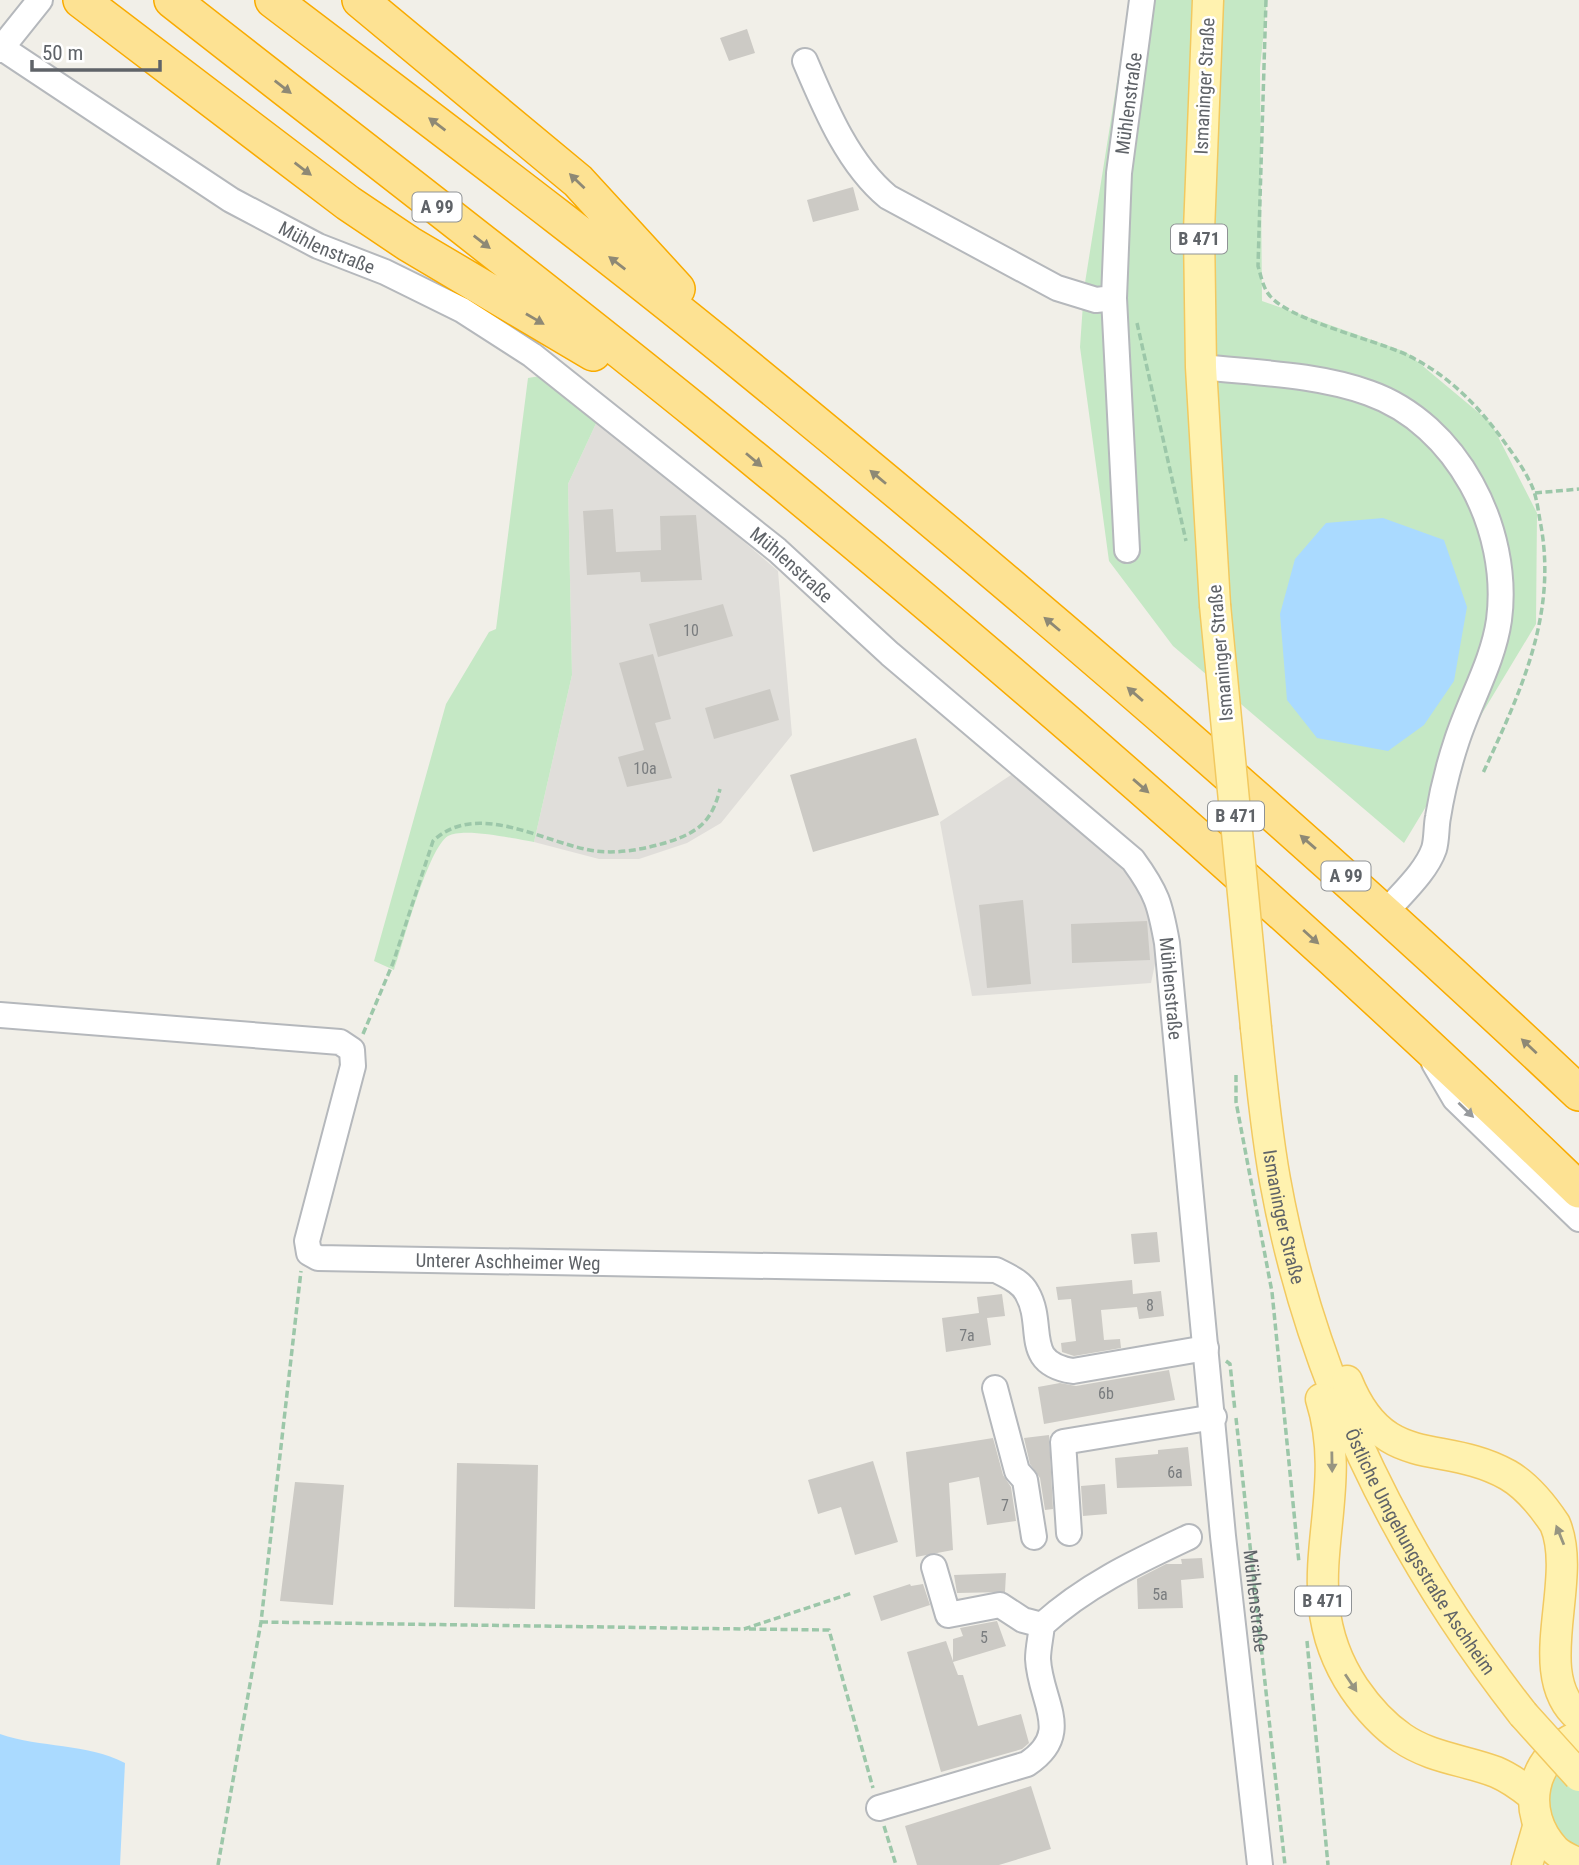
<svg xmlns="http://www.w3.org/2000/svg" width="1579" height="1865" viewBox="0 0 1579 1865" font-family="'Roboto Condensed',sans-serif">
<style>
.industrial{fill:#e0deda}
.green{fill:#c5e8c5}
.water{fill:#aadaff}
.building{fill:#cccac5}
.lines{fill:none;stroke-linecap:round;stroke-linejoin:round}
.minor-casing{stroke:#b5b8bc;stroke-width:28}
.major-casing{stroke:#f2c960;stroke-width:33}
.highway-casing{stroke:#f9ab00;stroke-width:38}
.path{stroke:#9cc7a9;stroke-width:3.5;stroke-dasharray:7 3.5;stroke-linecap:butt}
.minor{stroke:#fff;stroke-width:24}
.major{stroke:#fff2af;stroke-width:30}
.highway{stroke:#fde293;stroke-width:35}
.major-bridge-casing{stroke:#f2c960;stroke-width:33;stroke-linecap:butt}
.major-bridge{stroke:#fff2af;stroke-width:30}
.oneway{fill:#8e8975}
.oneway2{fill:#979a9d}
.oneway3{fill:#979581}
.labels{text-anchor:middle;stroke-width:5;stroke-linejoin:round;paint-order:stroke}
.number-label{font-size:16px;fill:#7a7d7f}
.shield{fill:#fff;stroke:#8f9295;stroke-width:2}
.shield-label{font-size:18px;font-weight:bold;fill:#5f6368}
.street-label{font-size:19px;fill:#5f6368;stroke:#fff}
</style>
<rect width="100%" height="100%" fill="#f1efe8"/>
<path class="industrial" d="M599 417 778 571 792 735 721 823 687 843 639 859H599L534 842 572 675 568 484Z
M1017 771 1107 843 1141 887 1154 920 1156 959 1151 983 972 996 940 822Z"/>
<path class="green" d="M1130 0H1267L1260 68 1262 301 1406 352 1491 423 1537 513 1536 624 1404 843 1173 646 1109 561 1080 347 1084 289Z
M540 376 599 417 568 484 572 675 534 842C515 839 464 827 448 836 428 848 403 944 394 970L374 961 446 704 489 632 496 629 528 378Z
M1579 1751V1848C1555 1834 1537 1802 1554 1775 1560 1766 1571 1759 1579 1751Z"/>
<path class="water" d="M1383 518 1444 540 1467 607 1454 681 1424 725 1388 751 1317 738 1287 700 1280 614 1295 559 1326 523Z
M0 1734C41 1748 86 1743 125 1763L120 1865H0Z"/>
<path class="building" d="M747 29 755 53 729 61 720 38Z
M853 187 859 210 813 222 807 200Z
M613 509 616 552 661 550 660 516 696 515 702 580 641 582 640 572 587 575 583 511Z
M723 604 733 636 658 657 649 624Z
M653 654 671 719 655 723 672 778 627 787 618 757 644 750 619 663Z
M770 689 779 720 714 739 705 708Z
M916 738 939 815 813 852 790 775Z
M1023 900 1031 984 987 988 979 905Z
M1147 921 1150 960 1072 963 1071 924Z
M1157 1232 1160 1262 1134 1264 1131 1234Z
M1132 1280 1133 1294 1161 1291 1164 1316 1139 1319 1137 1307 1101 1310 1104 1340 1120 1339 1121 1348 1074 1356 1062 1352 1061 1343 1076 1341 1071 1299 1058 1300 1056 1287Z
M1002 1294 1005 1316 987 1318 991 1345 946 1352 942 1318 979 1313 977 1297Z
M1169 1370 1175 1400 1044 1424 1038 1387 1060 1383 1076 1386Z
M1049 1435 1053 1509 1045 1510 1040 1478 1030 1464 1024 1438Z
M993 1438 1003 1475 1011 1487 1016 1521 987 1525 979 1477 949 1483 953 1550 916 1557 906 1452Z
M1188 1447 1192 1486 1117 1488 1115 1458 1158 1454V1450Z
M873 1461 898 1542 855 1555 841 1507 818 1514 808 1480Z
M457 1463 538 1465 535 1609 454 1607Z
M295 1482 344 1485 333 1605 280 1601Z
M1105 1484 1107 1514 1083 1516 1081 1486Z
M1202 1558 1204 1578 1181 1580 1183 1608 1138 1609 1137 1579 1166 1564H1182L1181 1559Z
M1006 1573 1005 1592 957 1593 954 1575Z
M910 1584 911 1586 923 1584 930 1605 881 1621 873 1596Z
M997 1621 1006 1646 953 1662 958 1675H963L978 1726 1021 1714 1029 1743 1022 1749 941 1772 907 1652 946 1641 953 1661V1639L963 1636 960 1628Z
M1031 1786 1051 1849 999 1865H917L905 1826Z"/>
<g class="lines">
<defs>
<g id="minor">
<path id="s2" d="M2 48 231 200 318 246 385 272 462 310 532 355 777 550 890 654 1133 860C1157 893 1160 904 1167 943L1223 1536 1260 1865"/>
<path d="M0 50 40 0"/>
<path id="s3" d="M805 61C825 108 848 164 888 197L1057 288 1096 300 1114 298 1119 173 1142 0"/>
<path d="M1114 298 1127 550"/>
<path d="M1201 367C1256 373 1316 374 1369 393 1457 424 1511 529 1499 620 1493 662 1470 700 1457 740 1449 764 1442 792 1438 817 1436 827 1437 839 1434 849 1426 872 1401 894 1386 912"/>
<path id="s4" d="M0 1015 340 1042 352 1050 353 1066 307 1241 309 1253 318 1258 996 1270C1007 1276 1021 1281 1027 1293 1046 1326 1021 1363 1073 1371L1206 1348"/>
<path d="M1434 1063 1455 1099 1579 1219"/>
<path d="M995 1388 1017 1471 1025 1480 1034 1537"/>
<path d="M1069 1533 1063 1442 1214 1417"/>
<path d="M934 1567 948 1615 1000 1605 1023 1620 1042 1625"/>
<path d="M879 1808 1027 1764C1074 1733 1040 1702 1038 1659 1038 1648 1041 1636 1042 1625 1086 1585 1136 1562 1189 1537"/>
</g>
<g id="major">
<path d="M1208 0 1199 231 1201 367 1215 605"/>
<path id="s5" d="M1256 1028C1261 1079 1266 1130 1275 1180 1311 1379 1399 1556 1523 1714"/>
<path d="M1347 1381C1384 1473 1442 1438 1508 1475 1527 1486 1543 1506 1555 1524 1579 1581 1528 1674 1579 1717"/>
<path d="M1321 1399C1354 1503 1287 1588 1354 1688 1367 1707 1383 1725 1402 1738 1431 1758 1465 1760 1496 1772 1510 1778 1521 1786 1532 1795"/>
<path d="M1579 1736C1531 1756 1519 1812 1555 1850 1561 1856 1571 1860 1579 1864"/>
<path d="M1527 1865 1538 1827"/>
</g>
<path id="highway" d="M81 0 348 203 409 244 593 353
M172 0C349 139 529 276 704 418 1006 664 1299 919 1579 1190
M273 0C432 121 592 240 747 367 1032 600 1311 840 1579 1093
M360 0 578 181 677 289"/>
</defs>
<use href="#minor" class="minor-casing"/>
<use href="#major" class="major-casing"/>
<use href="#highway" class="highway-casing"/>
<g class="path">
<path d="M1266 0 1258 266C1261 276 1263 288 1270 296 1290 320 1372 339 1405 354 1445 373 1474 401 1500 436 1510 450 1521 464 1529 480 1537 494 1538 511 1541 526 1557 616 1520 693 1483 773"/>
<path d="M1137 323 1186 541"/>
<path d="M1535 493 1579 489"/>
<path d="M363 1034 393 963 433 841C477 799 546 844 595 851 619 854 645 849 668 842 699 832 712 821 720 789"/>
<path d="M1236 1075V1102L1272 1292 1299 1563"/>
<path d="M1226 1361 1230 1364 1235 1411"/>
<path id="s1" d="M1236 1418 1285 1865"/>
<path d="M261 1622 744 1629 852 1593"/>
<path d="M749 1629 829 1630 873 1788"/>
<path d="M1307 1641 1328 1865"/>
<path d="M884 1826 896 1865"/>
<path d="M218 1865 261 1622 301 1271"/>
</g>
<use href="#minor" class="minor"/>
<use href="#major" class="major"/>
<use href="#highway" class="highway"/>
<defs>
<path id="major-bridge" d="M1215 605 1256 1028
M1523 1714 1579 1776"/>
</defs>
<use href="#major-bridge" class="major-bridge-casing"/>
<use href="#major-bridge" class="major-bridge"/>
</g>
<defs><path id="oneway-solid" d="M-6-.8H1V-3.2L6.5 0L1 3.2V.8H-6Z" transform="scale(1.75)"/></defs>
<g class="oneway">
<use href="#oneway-solid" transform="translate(283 87) rotate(38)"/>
<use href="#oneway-solid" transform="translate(437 124) rotate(-143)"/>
<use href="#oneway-solid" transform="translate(303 169) rotate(37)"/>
<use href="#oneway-solid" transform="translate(577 181) rotate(-136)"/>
<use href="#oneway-solid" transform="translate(482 242) rotate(38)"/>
<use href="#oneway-solid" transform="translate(617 263) rotate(-142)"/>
<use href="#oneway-solid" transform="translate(535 319) rotate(30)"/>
<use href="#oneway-solid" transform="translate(754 460) rotate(40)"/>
<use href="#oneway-solid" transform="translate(878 477) rotate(-140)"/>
<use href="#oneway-solid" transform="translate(1052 624) rotate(-140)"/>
<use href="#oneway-solid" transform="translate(1135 694) rotate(-139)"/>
<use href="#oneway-solid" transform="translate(1141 786) rotate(41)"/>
<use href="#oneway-solid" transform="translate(1308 842) rotate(-139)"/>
<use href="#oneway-solid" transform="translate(1311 937) rotate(42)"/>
<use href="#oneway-solid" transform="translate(1529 1046) rotate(-137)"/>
</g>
<use class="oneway2" href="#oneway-solid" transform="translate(1466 1110) rotate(44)"/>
<g class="oneway3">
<use href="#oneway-solid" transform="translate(1332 1462) rotate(89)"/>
<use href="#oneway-solid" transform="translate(1560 1535) rotate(-112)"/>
<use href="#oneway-solid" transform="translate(1351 1683) rotate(56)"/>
</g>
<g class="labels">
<g class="number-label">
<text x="691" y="636">10</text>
<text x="645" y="774">10a</text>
<text x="1150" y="1311">8</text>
<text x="967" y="1341">7a</text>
<text x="1106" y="1399">6b</text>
<text x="1175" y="1478">6a</text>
<text x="1005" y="1511">7</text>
<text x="1160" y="1600">5a</text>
<text x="984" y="1643">5</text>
</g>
<g class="shield">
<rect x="412.5" y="192.5" width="49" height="29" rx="5"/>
<rect x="1171" y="224.5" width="56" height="29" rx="5"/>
<rect x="1208" y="801.5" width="56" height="29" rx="5"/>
<rect x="1321.5" y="861.5" width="49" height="29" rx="5"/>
<rect x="1295" y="1586.5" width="56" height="29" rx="5"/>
</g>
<g class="shield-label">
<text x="437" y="213">A 99</text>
<text x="1199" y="245">B 471</text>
<text x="1236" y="822">B 471</text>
<text x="1346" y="882">A 99</text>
<text x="1323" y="1607">B 471</text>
</g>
<g class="street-label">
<text transform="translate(1204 86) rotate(-87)" y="7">Ismaninger Straße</text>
<text dy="7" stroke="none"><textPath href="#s3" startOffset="607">Mühlenstraße</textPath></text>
<text dy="7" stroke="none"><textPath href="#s2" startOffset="382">Mühlenstraße</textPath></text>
<text dy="7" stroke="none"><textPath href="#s2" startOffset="948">Mühlenstraße</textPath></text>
<text transform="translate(1220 653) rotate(-95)" y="7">Ismaninger Straße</text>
<text dy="7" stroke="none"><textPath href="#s2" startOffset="1536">Mühlenstraße</textPath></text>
<text dy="7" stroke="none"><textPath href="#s5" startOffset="191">Ismaninger Straße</textPath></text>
<text dy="7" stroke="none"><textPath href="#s4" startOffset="765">Unterer Aschheimer Weg</textPath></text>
<text dy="7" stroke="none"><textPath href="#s5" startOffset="555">Östliche Umgehungsstraße Aschheim</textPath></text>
<text dy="7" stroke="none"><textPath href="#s1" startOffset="184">Mühlenstraße</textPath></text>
</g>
</g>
<path d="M32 60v10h128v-10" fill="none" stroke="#5f6368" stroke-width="3.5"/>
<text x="42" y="60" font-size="21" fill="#5f6368" stroke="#ffffff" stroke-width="5" paint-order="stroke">50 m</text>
</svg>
